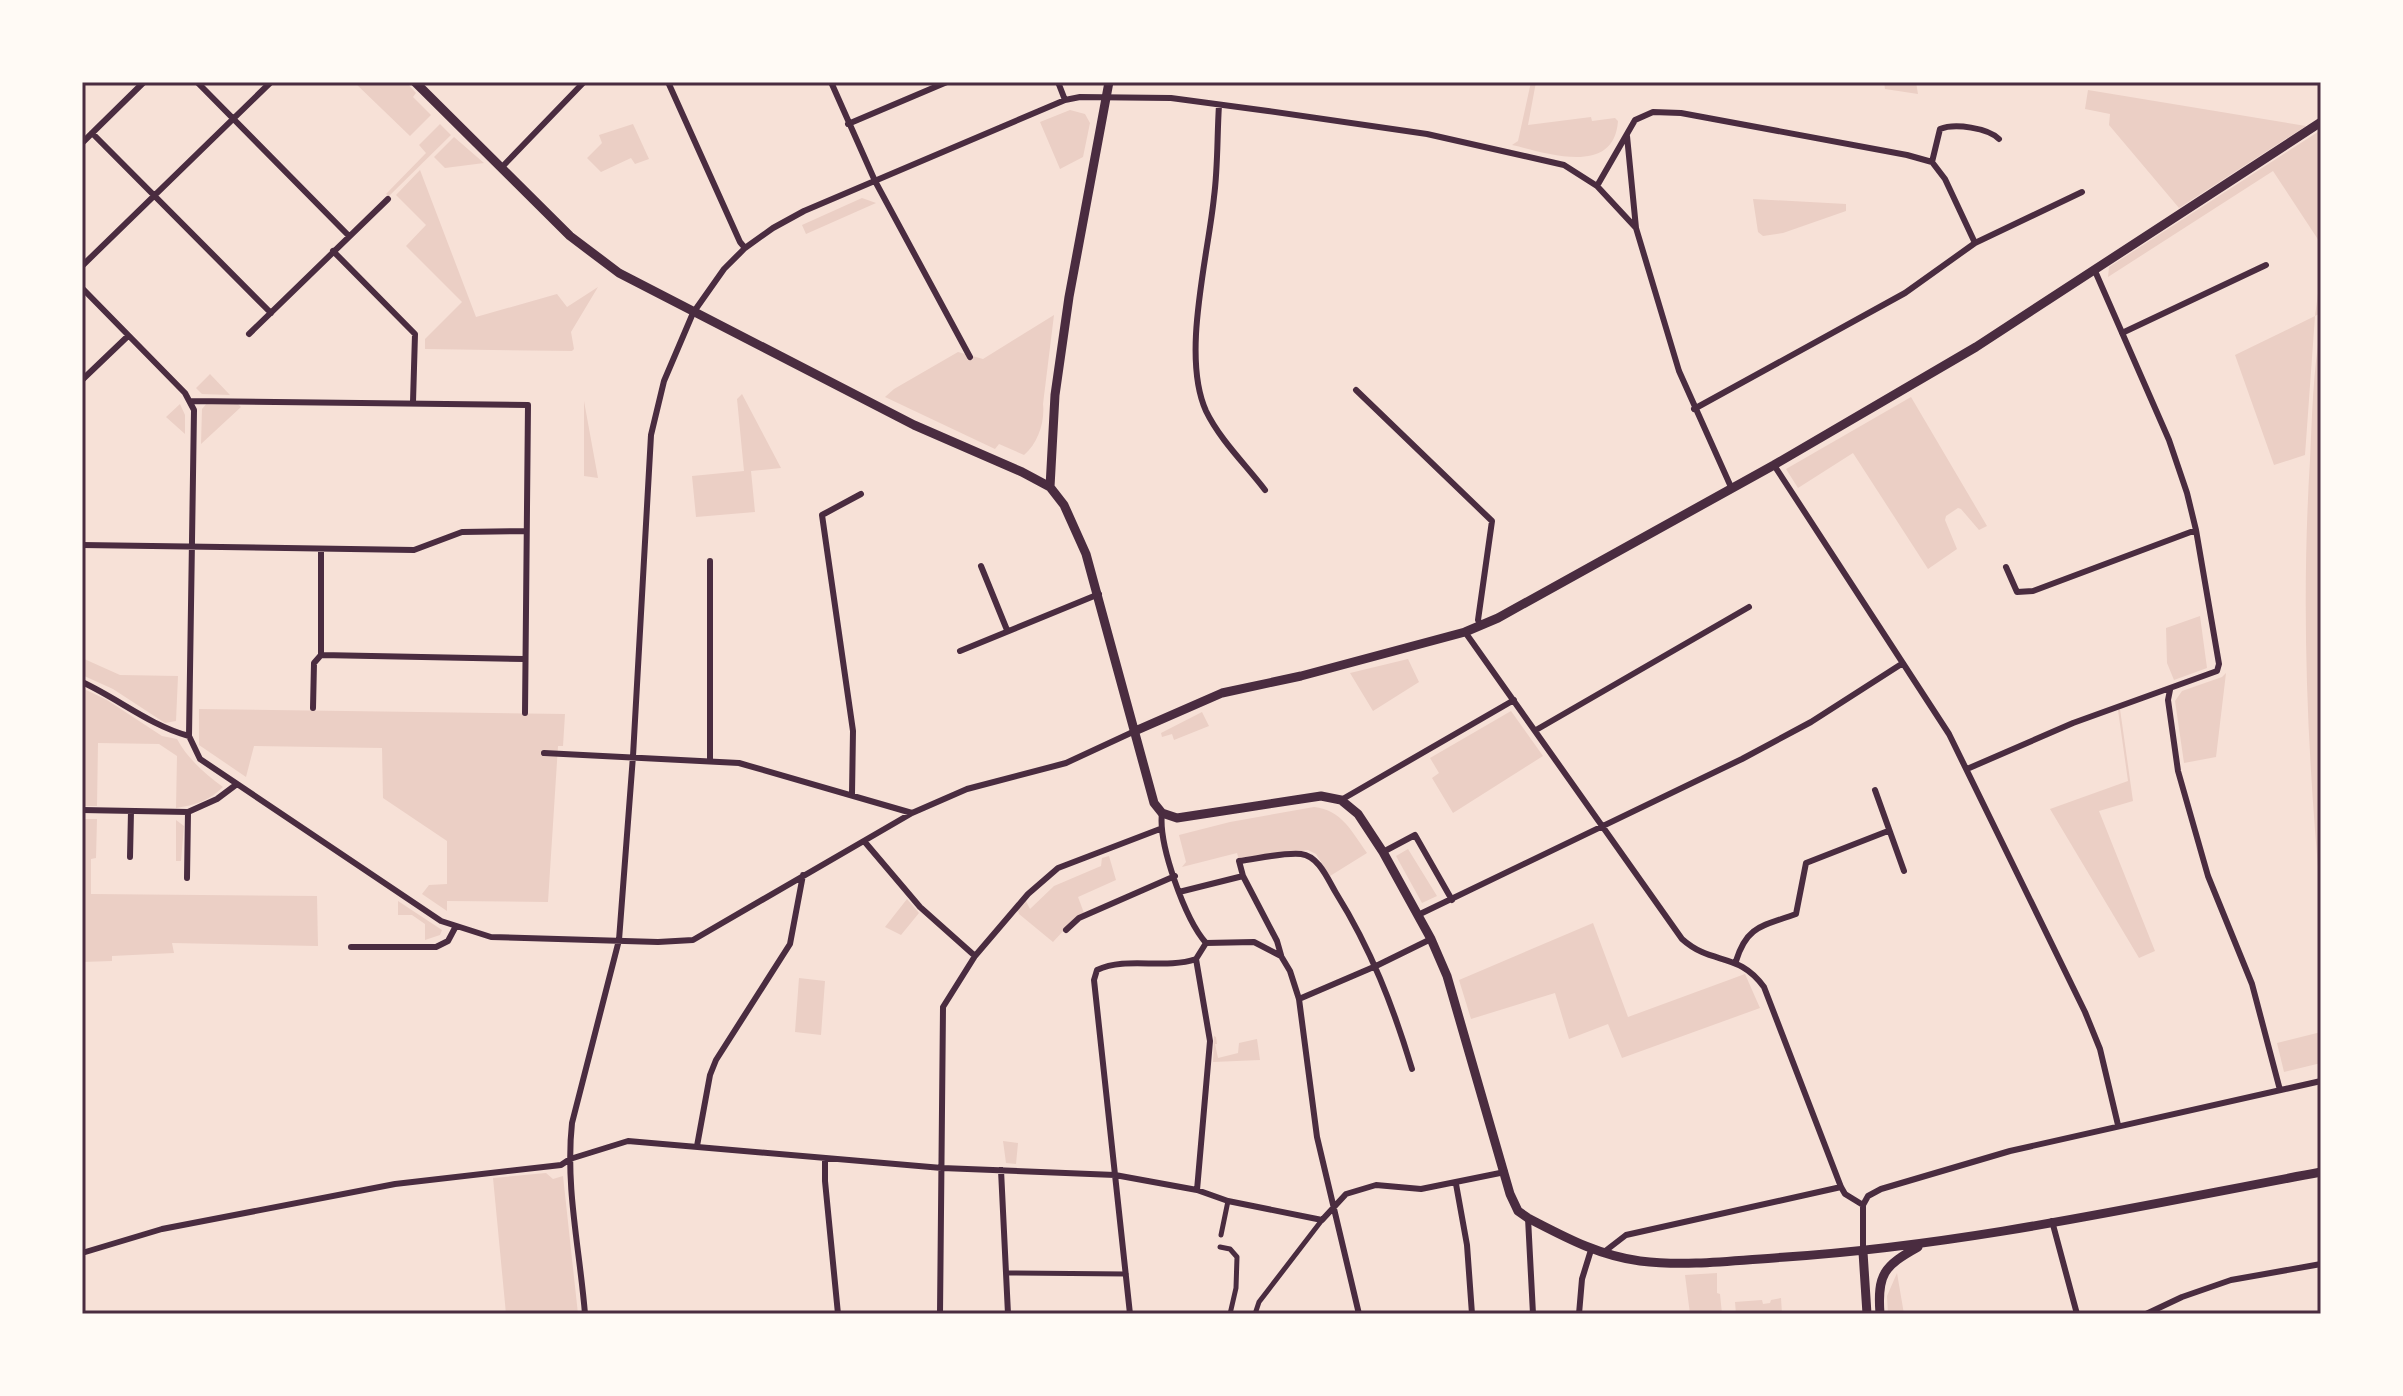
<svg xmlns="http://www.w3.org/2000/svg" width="2403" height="1396" viewBox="0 0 2403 1396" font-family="Ubuntu,sans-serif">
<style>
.green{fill:#ebcfc5}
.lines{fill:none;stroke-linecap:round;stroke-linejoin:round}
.pedestrian{stroke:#4a2c40;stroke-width:5}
.minor{stroke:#4a2c40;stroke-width:6}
.secondary{stroke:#4a2c40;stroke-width:9}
.neatline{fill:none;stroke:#4a2c40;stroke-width:3}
</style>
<rect width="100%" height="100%" fill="#f7e1d7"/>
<path class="green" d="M354 82H406L416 93 413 97 431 115 410 136Z
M1531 82H1536L1528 125 1591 117 1592 121 1615 118 1618 121C1614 177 1547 153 1512 145L1518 141Z
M1884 82H1916L1918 94 1885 89Z
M2088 90 2306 126 2179 208 2109 125 2110 114 2085 109Z
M1070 110 1085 114 1090 123 1083 157 1060 169 1040 122Z
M440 124 451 135 389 196 386 194 426 153 419 145Z
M633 124 649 159 635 164 631 158 601 172 587 158 602 143 599 135Z
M2321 130V244L2273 171 2108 277 2109 267Z
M454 137 484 163 445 168 434 157Z
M420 170 476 317 557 294 567 307 598 287 571 332 574 349 572 351 425 349V339L462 302 406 246 426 225 396 195Z
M862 198 876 203 806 234 802 225Z
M1753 199 1846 204V211L1783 233 1763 236 1758 232Z
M2321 271V313L2315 316 2305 455 2274 465 2235 355 2315 316Z
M1054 315 1043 404C1045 422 1038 443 1024 455L999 444 995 449 885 397 894 389 958 352 983 359Z
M2321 326V899C2307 753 2301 606 2310 460 2312 416 2313 370 2321 326Z
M210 374 230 395 202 394 196 388Z
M742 394 781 468 751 471 755 512 696 517 692 476 744 471 737 399Z
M1911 397 1987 526 1979 530 1961 509 1958 508 1946 516 1945 520 1957 549 1928 569 1853 453 1798 488 1786 469Z
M584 401 598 478 584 476Z
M207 403H237L241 407 201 444 202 409Z
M180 404 185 415V434L166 417Z
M2200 616 2207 668 2174 680 2167 663 2166 628Z
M82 658 120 675 178 676 176 721 165 723 113 689 82 675Z
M1408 659 1419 682 1373 711 1350 673Z
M2226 673 2216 757 2184 763 2175 701 2182 691 2222 677Z
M82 688 107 700 162 736 177 739C187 758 206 775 223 787 209 801 195 805 176 808L177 756 159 744 98 743 97 806H82Z
M199 709 565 714 563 746H558L548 902 447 901V911L422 894 429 885 447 884V841L383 798 382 748 254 746 246 777 199 745Z
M2120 709 2133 801 2099 811 2155 951 2139 958 2050 809 2128 781 2118 710Z
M1511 711 1543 756 1453 813 1432 778 1439 773 1430 758Z
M1202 712 1209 726 1174 740 1172 734 1162 737 1161 733Z
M1314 807C1342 810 1352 832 1367 853L1330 876 1316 854 1308 850 1239 860 1237 853 1182 867 1186 862 1179 835 1230 822Z
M82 819H97L96 858 91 859V894L317 896 318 946 172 943 174 953 112 956V961L82 962Z
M176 820 184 826 181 861H176Z
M1408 849 1437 896 1422 903 1396 856Z
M1109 856 1116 880 1078 897 1084 913 1076 917 1053 942 1019 914 1018 911 1026 901 1030 909 1054 886 1101 866 1102 858Z
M907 899 919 913 901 935 885 927Z
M398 901 442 930 440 935 425 940V924L412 915H398Z
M1593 923 1628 1017 1745 974 1760 1008 1622 1058 1608 1024 1569 1039 1555 993 1471 1019 1459 980Z
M799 978 825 981 821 1035 795 1032Z
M2321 1032V1063L2284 1072 2277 1043Z
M1214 1036 1216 1037 1217 1044H1215L1218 1058 1238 1053 1239 1043 1257 1039 1260 1060 1213 1062Z
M1003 1141 1018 1143 1016 1164 1006 1163Z
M546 1173 553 1179 563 1176 578 1314H506L493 1178Z
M1717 1273V1293L1720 1294 1722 1314H1690L1685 1275Z
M1897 1273 1904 1314H1888L1887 1296Z
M1781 1298 1782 1314H1736L1735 1302 1762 1300 1763 1304 1770 1303 1771 1300Z"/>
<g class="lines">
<path class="pedestrian" d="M1221 1235 1228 1201
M1220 1247 1230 1249 1237 1257 1236 1288 1230 1314
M1008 1273 1126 1274
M1255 1314 1259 1302 1322 1220"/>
<path class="minor" d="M197 82 349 236
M668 82 740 242 745 248
M831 82 875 181 970 357
M1058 82 1065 100
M1219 105C1217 136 1218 167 1214 197 1208 257 1181 356 1206 411 1220 440 1246 465 1265 490
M848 124 947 82
M92 133 271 313
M1627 136 1636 228
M82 143 144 82
M1932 162 1940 129C1955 123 1988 128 1999 139
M502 167 584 82
M1597 186 1635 120 1653 112 1681 113 1907 155 1932 162 1945 179 1975 243
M333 251 415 334 413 402
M82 266 271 82
M82 288 185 393 194 410 189 736 200 759 441 921 491 937 658 942 693 940 912 813 967 789 1066 763 1135 731
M2122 333 2266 265
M249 334 388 199
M82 380 128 336
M1356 390 1492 521 1478 620 1481 625
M190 401 528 405 525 713
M1694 409 1905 293 1975 243 2082 192
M1774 465 1949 734 2085 1012 2100 1049 2118 1125
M82 545 414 550 462 532 526 531
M321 549V655L524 659
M710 561V760
M981 566 1007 630
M2006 567 2017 592 2033 591 2196 530
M1465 632 1682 939C1712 966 1738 951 1764 987L1841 1187 1845 1194 1863 1205
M960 651 1099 594
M82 682C119 699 149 725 189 736
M2170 690 2168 700 2178 771 2208 876 2252 984 2280 1090
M313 708 314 663 321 655
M1536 730 1749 607
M544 753 739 763 912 813
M1967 769 2073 723 2217 671 2219 664 2196 530 2187 493 2169 440 2095 271
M1875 790 1904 871
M852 794 853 731 822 515 861 494
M1341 800 1514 700
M82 810 188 812 217 799 237 784
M1162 813C1158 844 1185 919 1206 943
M864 841 920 907 975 956
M1383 852 1415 835 1452 900
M130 857 131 811
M1243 876 1239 861C1256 859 1285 852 1301 854 1319 856 1328 880 1336 893 1371 949 1393 1006 1412 1069
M187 878 188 812
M1179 892 1243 876 1277 941 1281 955
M1418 915 1742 759 1811 722 1903 663
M1066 930 1079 918 1175 876
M1206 943 1254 942 1281 956 1290 971 1299 999 1317 1137 1359 1314
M351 947H436L448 941 456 926
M1196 959 1210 1041 1197 1190
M1736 961C1747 925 1763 926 1796 914L1806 863 1888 831
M1299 999 1376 966 1431 939
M697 1146 710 1075 716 1060 790 944 803 875
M825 1159V1181L838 1314
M1001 1170 1008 1314
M1456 1184 1467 1245 1472 1314
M1528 1218 1533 1314
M2052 1221 2077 1314
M1863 1251V1205L1868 1196 1881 1189 2010 1151 2321 1081
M1604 1252 1626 1235 1841 1187
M82 1253 162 1229 395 1184 561 1165 570 1159 628 1141 942 1168 1115 1175 1197 1190 1228 1201 1322 1220 1346 1194 1376 1185 1421 1189 1505 1172
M585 1314C580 1251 565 1187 572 1123L619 940 633 756 651 435 664 381 693 313 724 269 745 248 773 228 804 211 1065 100 1080 97 1171 98 1268 111 1427 134 1564 165 1597 186 1636 228 1679 371 1731 487
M940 1314 943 1007 975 956 1028 894 1058 868 1160 829
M1130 1314 1094 980 1097 970C1127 956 1164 970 1196 959L1206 943
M1579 1314 1582 1279 1591 1250
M2146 1314 2182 1297 2231 1280 2321 1264"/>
<path class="secondary" d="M415 82 570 236 619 273 914 425 1022 472 1050 487 1064 505 1086 554 1154 803 1162 813 1177 818 1321 796 1341 800 1358 814 1383 852 1431 939 1447 976 1510 1194 1518 1211 1528 1218C1565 1237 1597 1255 1640 1261 1688 1267 1738 1260 1786 1257 1966 1245 2144 1205 2321 1172
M1050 487 1055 395 1069 297 1109 82
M1135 731 1222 693 1301 676 1465 632 1498 618 1774 465 1976 347 2321 122
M1863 1252 1867 1314
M1880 1314C1877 1274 1884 1266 1918 1247"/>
</g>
<rect width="2403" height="1396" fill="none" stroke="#fffaf5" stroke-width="168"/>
<rect x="84" y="84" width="2235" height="1228" class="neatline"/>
</svg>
